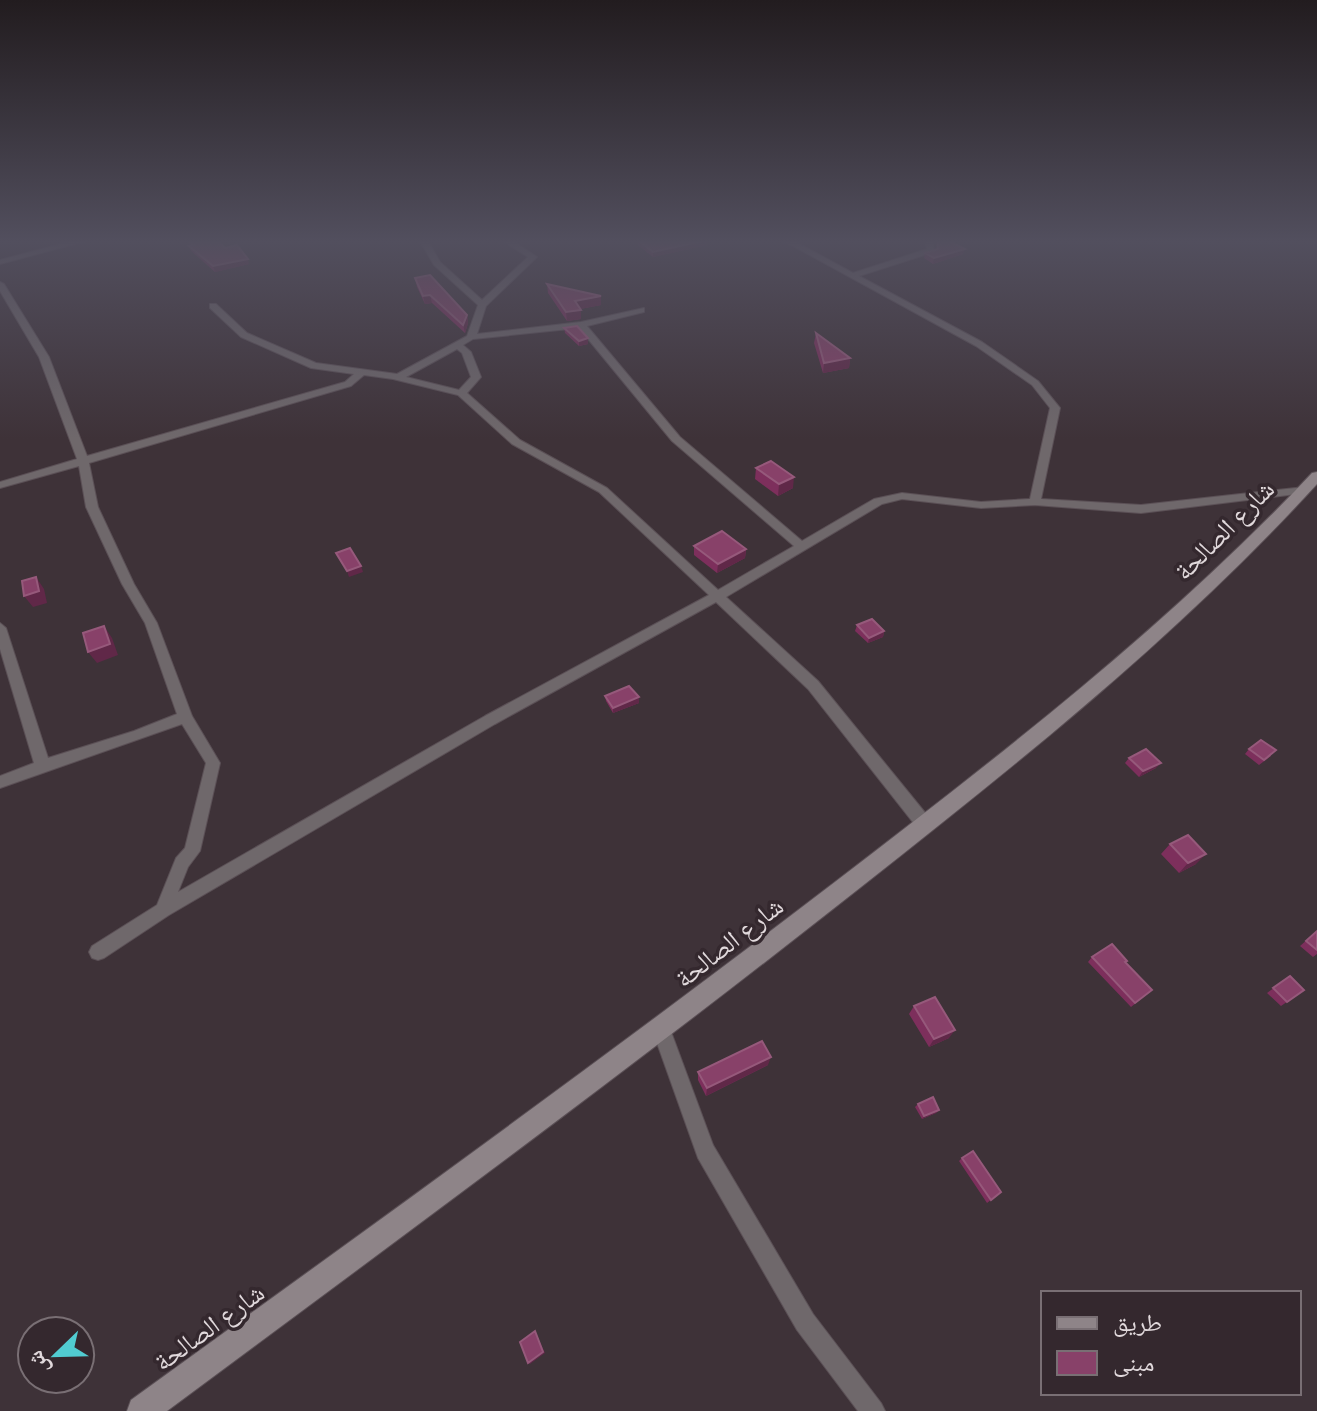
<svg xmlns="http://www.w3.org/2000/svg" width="1317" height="1411" viewBox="0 0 1317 1411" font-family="Overpass,'Noto Naskh Arabic',sans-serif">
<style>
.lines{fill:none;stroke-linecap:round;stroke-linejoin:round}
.street-casing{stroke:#5b5056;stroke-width:2}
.secondary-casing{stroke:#5b5056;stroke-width:2}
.street{fill:#6f686b;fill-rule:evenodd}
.secondary{fill:#8e8488;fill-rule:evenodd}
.wall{fill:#7d2f5c}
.shaded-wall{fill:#602848}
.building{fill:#884169;stroke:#96597b;stroke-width:2}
.labels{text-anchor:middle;stroke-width:7;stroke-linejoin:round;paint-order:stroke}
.near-street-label{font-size:26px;fill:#e1d9dc;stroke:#34282e}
</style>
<rect width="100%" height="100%" fill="#3e3238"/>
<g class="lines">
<defs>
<path id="street" d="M72 241H86L0 264V260Z
M420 241H428L440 262 482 300 528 257 503 241H513L537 257 486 306 477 334 581 322 644 308V312L587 326 680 437 802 541 874 499 902 493 981 502 1030 499 1050 408 1032 385 976 346 784 241H794L853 273 927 249 925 241H933L934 252 859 276 982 342 1038 381 1060 408 1041 499 1141 505 1305 487 1311 490 1305 493 1141 513 1035 505 981 508 902 499 882 504 726 597 818 681 931 820 933 825 931 830 925 832 919 830 808 689 716 602 495 724 169 915 104 958 98 960 92 958 89 952 92 946 157 905 176 858 185 848 206 763 182 724 0 788V776L34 763 0 649V623L6 628 48 758 134 731 177 714 145 623 122 584 86 507 79 466 0 488V482L77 459 39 357 0 291V282L4 284 49 357 87 456 345 382 354 374 311 368 241 337 210 308V304H216L247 333 316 363 397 374 467 336 478 305 434 265ZM579 328 672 441 794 546 718 590 607 488 520 440 467 393 481 377 471 352 463 345 473 339ZM457 349 462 353 471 377 459 390 406 377ZM364 375 393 379 458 395 512 444 599 492 709 595 485 716 178 892 188 867 200 851 220 763 192 716 157 623 134 584 98 507 89 463 351 386Z
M661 1020 667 1023 670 1029 713 1145 813 1314 881 1403 885 1411H858L797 1330 698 1158 652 1029 655 1023Z"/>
<path id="secondary" d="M1317 472V484C1179 635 1021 761 861 887 633 1067 400 1238 167 1411H127L131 1400C366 1230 601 1061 831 885 999 756 1166 628 1312 473Z"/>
</defs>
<use href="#street" class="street-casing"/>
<use href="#secondary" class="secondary-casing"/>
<use href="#street" class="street"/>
<use href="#secondary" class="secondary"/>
</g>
<path class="wall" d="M188 241H218L225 248 249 264 215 272 191 251 189 246H191Z
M638 241H707V245L653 257 638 245Z
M937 241 963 254 933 264 924 258 925 253 936 249Z
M415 278 467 315 468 323 465 333 432 303 425 304 417 287Z
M547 284 601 296V305L580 309 581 319 567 321 548 293Z
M564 328 588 344 579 346 565 333Z
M816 333 850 358 849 368 823 373 814 343Z
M756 468 793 488 778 496 755 479Z
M694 546 746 549 745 558 717 573 694 555Z
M857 625 884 631 883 637 868 643 855 631Z
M605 696 639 697V703L613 713 606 701Z
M1249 749 1271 756 1259 765 1245 754Z
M1129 758 1156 768 1139 777 1125 763Z
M1170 844 1196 864 1179 873 1161 854Z
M1317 931V954L1313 957 1300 946Z
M1092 957 1125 963 1152 990 1131 1007 1088 962Z
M1290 976 1304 990 1281 1006 1267 993Z
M914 1006 949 1038 929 1047 909 1014Z
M768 1065 706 1096 698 1080V1072Z
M918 1104 939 1110 936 1113 922 1119 915 1107Z
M962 1158 1001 1192 987 1203 959 1161Z"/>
<path class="shaded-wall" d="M702 241H707V245L653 257V252Z
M965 249 963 254 933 264 934 258Z
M248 259 249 264 215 272 213 266Z
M430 295 432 303 425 304 423 296Z
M601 296V305L575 310V301Z
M581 310V319L567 321 566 312Z
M467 315 468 323 465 333 463 325Z
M588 338V344L579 346V341Z
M850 358 849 368 823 373 824 363Z
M794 477 793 488 778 496 779 484Z
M746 549 745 558 717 573 718 564Z
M361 566 363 572 349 577 347 571Z
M36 577 44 589 47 603 33 607 24 596Z
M104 626 112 638 118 655 97 663 88 652Z
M884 631 883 637 868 643 869 638Z
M639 697V703L613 713V708Z
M1161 763 1156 768 1139 777 1143 771Z
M1206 854 1196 864 1179 873 1188 863Z
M955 1030 949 1038 929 1047 934 1039Z
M771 1057 768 1065 706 1096 707 1088Z
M939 1110 936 1113 922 1119 924 1116Z
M535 1331 545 1353 530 1364 528 1363Z"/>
<path class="building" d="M190 241H218L225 248 237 245 248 259 213 266 189 246 193 245Z
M639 241H702L653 252Z
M938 241H949L965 249 934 258 925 253 938 249Z
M430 275 467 315 463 325 430 295 423 296 415 278Z
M547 284 601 296 575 301 581 310 566 312Z
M577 326 588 338 579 341 564 328Z
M816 333 850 358 824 363Z
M771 461 794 477 779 484 756 468Z
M722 531 746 549 718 564 694 546Z
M350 548 361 566 347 571 336 553Z
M36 577 39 591 24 596 22 581Z
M872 619 884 631 869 638 857 625Z
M104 626 110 644 88 652 83 633Z
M629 686 639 697 613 708 605 696Z
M1261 740 1276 750 1264 760 1249 749Z
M1146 749 1161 763 1143 771 1129 758Z
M1188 835 1206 854 1188 863 1170 844Z
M1317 931V950L1306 941Z
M1112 944 1127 961 1125 962 1152 990 1135 1003 1092 957Z
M1290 976 1304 990 1287 1002 1273 988Z
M935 997 955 1030 934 1039 914 1006Z
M762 1041 771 1057 707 1088 698 1072Z
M933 1097 939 1110 924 1116 918 1104Z
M973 1151 1001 1192 991 1200 962 1158Z
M535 1331 543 1352 528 1363 520 1342Z"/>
<linearGradient id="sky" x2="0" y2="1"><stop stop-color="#221c1f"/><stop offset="0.55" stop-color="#524f5e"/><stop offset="1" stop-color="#524f5e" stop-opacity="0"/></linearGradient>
<rect width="1317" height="439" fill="url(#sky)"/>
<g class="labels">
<g class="near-street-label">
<text transform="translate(1224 530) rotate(-45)" y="9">شارع الصالحة</text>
<text transform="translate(729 942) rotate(-38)" y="9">شارع الصالحة</text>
<text transform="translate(209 1327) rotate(-36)" y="9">شارع الصالحة</text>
</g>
</g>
<rect x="1041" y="1291" width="260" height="104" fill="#34282e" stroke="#796f74" stroke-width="2"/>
<rect x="1057" y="1317" width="40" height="12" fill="#8e8488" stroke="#796f74" stroke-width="2"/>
<text x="1113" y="1331" font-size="24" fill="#e1d9dc">طريق</text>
<rect x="1057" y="1351" width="40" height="24" fill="#884169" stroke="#796f74" stroke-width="2"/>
<text x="1113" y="1371" font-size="24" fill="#e1d9dc">مبنى</text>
<g transform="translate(56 1355) rotate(247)"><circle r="38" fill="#34282e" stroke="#796f74" stroke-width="2"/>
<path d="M0-6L14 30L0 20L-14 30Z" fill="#51ccd1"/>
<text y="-12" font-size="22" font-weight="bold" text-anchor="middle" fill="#e1d9dc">ش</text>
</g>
</svg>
